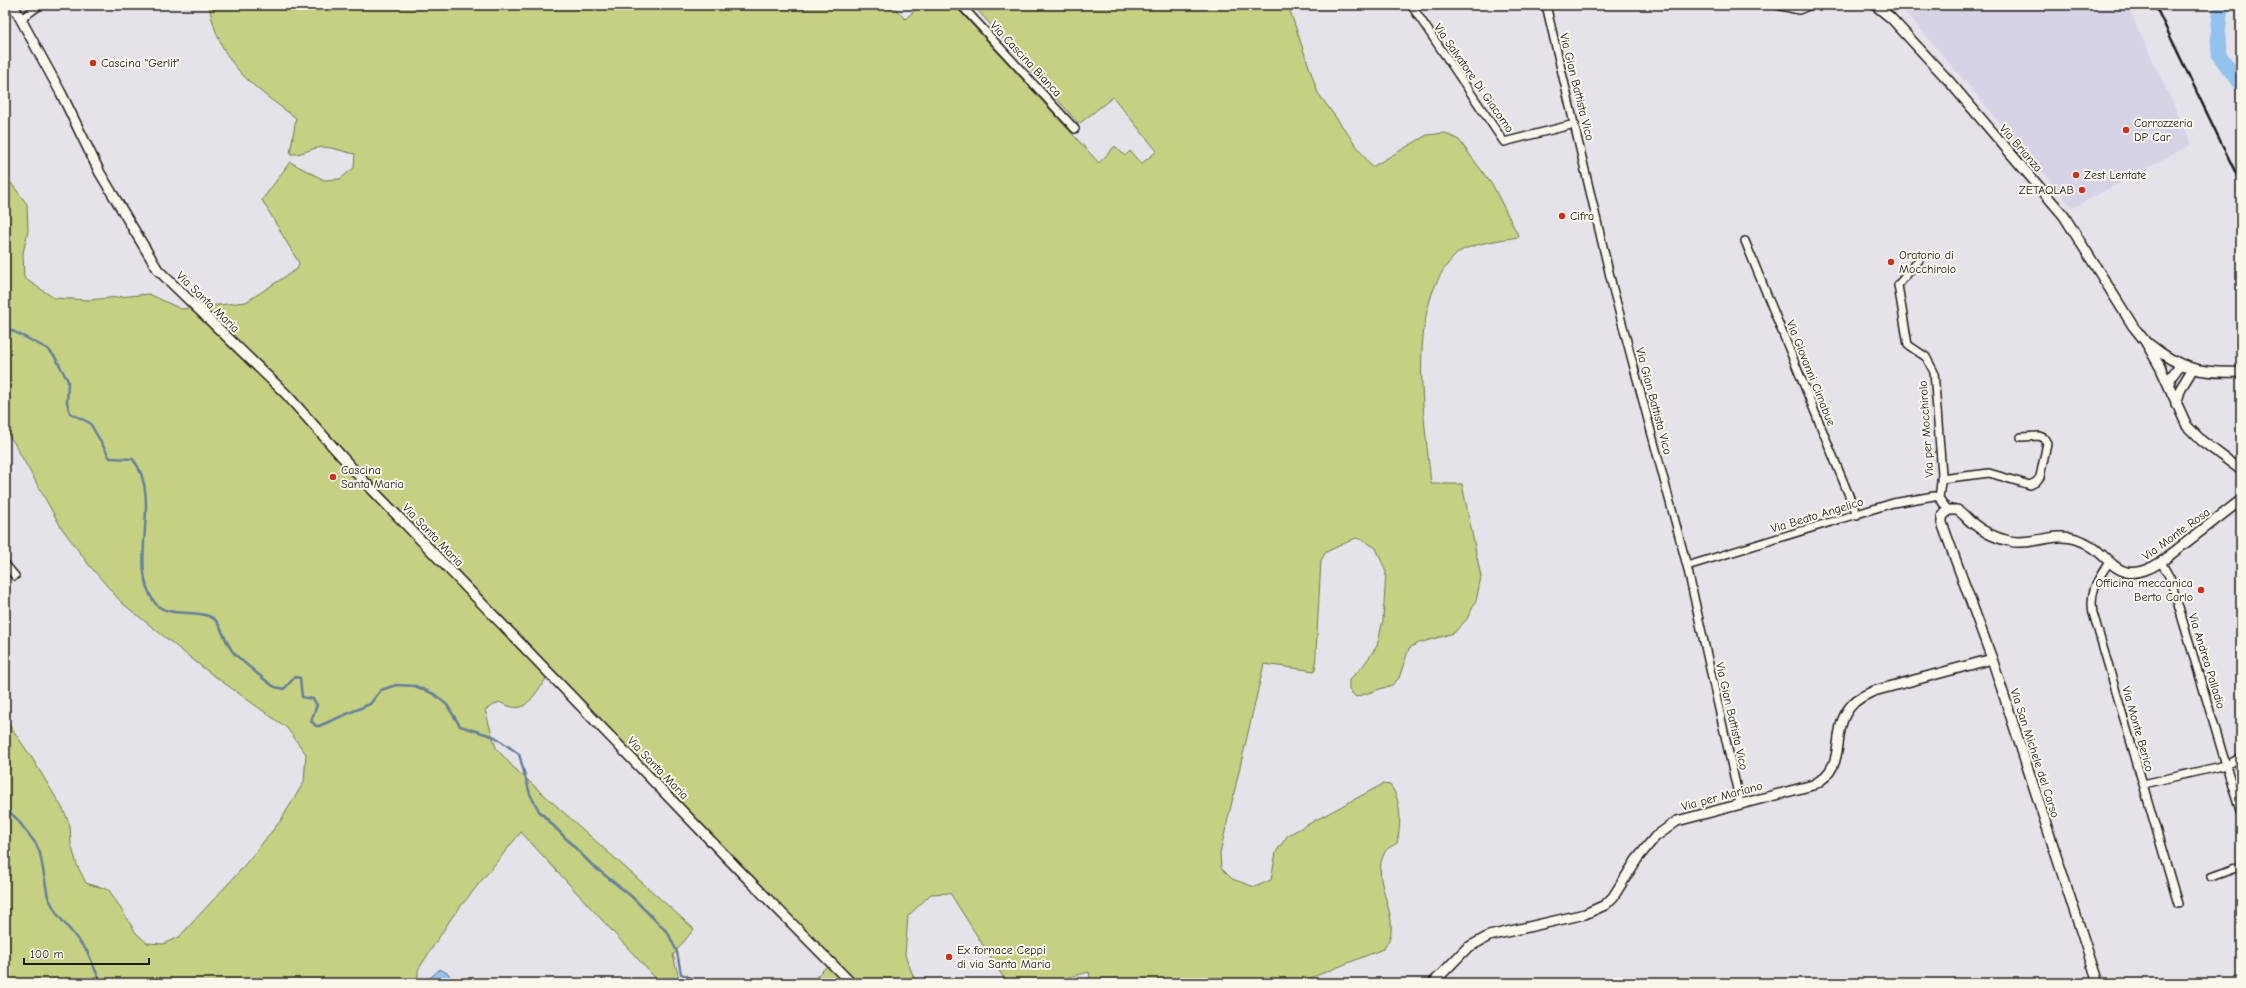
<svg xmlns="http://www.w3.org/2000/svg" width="2246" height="988" viewBox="0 0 2246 988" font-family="'Comic Neue',sans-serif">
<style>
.built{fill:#d7d3e7}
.green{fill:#c5d083;stroke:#707650}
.water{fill:#92c3ee;stroke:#63809a}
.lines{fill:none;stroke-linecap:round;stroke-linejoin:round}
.stream{stroke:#63809a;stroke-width:2.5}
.river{stroke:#92c3ee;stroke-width:15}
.minor-casing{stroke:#1c1c1c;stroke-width:10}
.tertiary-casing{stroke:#1c1c1c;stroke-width:12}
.minor{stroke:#fbf7ec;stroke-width:7}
.tertiary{stroke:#fbf7ec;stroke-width:9}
.rail{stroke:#1c1c1c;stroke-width:2.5}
.poi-dot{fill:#c8321e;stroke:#fbf7ec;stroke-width:1.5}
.labels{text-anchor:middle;stroke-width:4;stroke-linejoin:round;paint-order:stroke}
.street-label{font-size:12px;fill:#1c1c1c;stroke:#fbf7ec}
.poi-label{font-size:12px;fill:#1c1c1c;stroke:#fbf7ec;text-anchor:start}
</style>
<rect width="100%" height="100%" fill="#e6e2e9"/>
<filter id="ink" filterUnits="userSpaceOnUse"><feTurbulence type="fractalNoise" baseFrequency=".025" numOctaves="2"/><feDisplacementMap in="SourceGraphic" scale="8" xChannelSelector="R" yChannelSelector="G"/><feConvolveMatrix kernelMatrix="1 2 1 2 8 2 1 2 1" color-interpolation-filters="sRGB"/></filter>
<g filter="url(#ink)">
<path class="built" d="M1896 5H2127L2192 144 2073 208 1910 17Z"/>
<path class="green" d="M209 5H892L905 19 921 5H954L1099 163 1115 146 1125 156 1130 151 1141 164 1157 151 1113 97 1079 124 973 5H1288L1318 93 1372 167 1427 135 1445 133 1459 140 1493 186 1519 237C1505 239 1469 244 1458 253 1403 302 1425 419 1431 484H1462L1481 577 1476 601 1467 619 1454 633 1419 643 1409 648 1399 678 1392 685 1356 697 1349 690V680L1363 666 1377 646 1383 620 1386 572 1376 548 1363 540 1356 538 1326 552 1321 560 1315 671 1264 664 1220 853 1221 868 1232 879 1255 887 1271 880 1276 852 1288 835 1383 784 1390 785C1402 800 1401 825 1397 843 1393 846 1387 848 1385 852 1367 882 1408 922 1383 949L1308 979 1305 983H1091L1089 972 1045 983H1007L950 893 931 894 908 916 905 955 916 983H810L830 963 550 673C544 681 530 705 521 707 513 709 506 705 499 702L485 710 496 748 513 767 694 929 673 955 680 983H660L521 832 452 917 418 970V983H5V719L32 758 64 811 70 826 71 844 77 865 86 883 109 890 136 933 147 943 163 944 179 937 239 872 281 820 304 782 306 754 287 728 206 670 122 603 89 565 61 527 13 441 5 432V175L27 204 28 231 23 253 24 278 54 298 89 300 149 294 181 309 246 302 297 269 299 263 262 200 290 162 324 180 340 179 354 168 355 154C344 152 328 145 317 148 307 150 301 155 290 154L296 118C251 85 219 64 209 5Z"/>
<path class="water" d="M440 969 449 974 452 983H424Z"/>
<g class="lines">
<path class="stream" d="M5 327 48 349 55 357 68 381 67 402 70 413 90 423 110 458 133 459C164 500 126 565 155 603 168 620 205 606 217 622 223 631 226 643 233 652 237 657 269 684 275 687 278 688 281 688 284 689L295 677 300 678 302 697 313 699 317 705 311 721 316 726H319L370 704 381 690 396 685 415 686 434 694 447 705 460 726 495 737 519 754 530 794 539 811 592 865 631 896 668 933 677 952 681 974 704 983
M5 808 17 819 36 844 40 853 48 897 57 914 87 951 101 983"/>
<path class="river" d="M2221 5 2218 34 2219 55 2241 85"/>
<defs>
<path id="minor" d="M961 5 1075 129
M1411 5 1504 142 1575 124
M1546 5 1613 289 1687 566 1740 803
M1777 5 1799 10 1811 5
M21 19 40 5
M1745 241 1857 515
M1919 260 1898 285 1908 345 1926 357 1934 372 1942 474 1939 498
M1941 479 1989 473 2030 485 2036 482 2040 477 2047 443 2044 438 2039 436 2021 437
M2109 562C2098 579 2089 591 2093 613L2178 904
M2161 562 2170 578 2241 815
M5 564 15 576
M1687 566 1893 503 1934 496 1939 498 1948 510
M2143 784 2226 765 2241 758
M2211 877 2241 866"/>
<path id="tertiary" d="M13 5 61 93 100 173 158 270 286 394 361 478 740 871 851 983
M1875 5 1891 18 1948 80 2064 216 2133 326 2145 341 2160 367 2187 426 2202 441 2241 470
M2149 344C2180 369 2201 374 2241 372
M2169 386 2171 377 2180 365
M2176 404 2181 388 2192 370
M1433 983 1467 948 1489 936 1585 914 1605 905 1613 897 1637 859 1655 837 1677 821 1813 785C1850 766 1829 733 1850 707 1856 699 1865 695 1874 691L1992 659
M2098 983 1992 659 1942 523V517L1948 510H1957C1962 512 1966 518 1971 522 1982 531 1995 538 2009 541 2031 546 2054 532 2076 539 2113 550 2113 592 2161 562L2241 500"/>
</defs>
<use href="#minor" class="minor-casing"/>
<use href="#tertiary" class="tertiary-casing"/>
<use href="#minor" class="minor"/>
<use href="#tertiary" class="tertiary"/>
<path class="rail" d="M2155 5 2241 184"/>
</g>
</g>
<g class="poi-dot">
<circle cx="93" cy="63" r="4"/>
<circle cx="2126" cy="130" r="4"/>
<circle cx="2076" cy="175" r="4"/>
<circle cx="2082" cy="190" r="4"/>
<circle cx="1562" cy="216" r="4"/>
<circle cx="1891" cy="262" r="4"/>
<circle cx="333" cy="477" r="4"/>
<circle cx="2201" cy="590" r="4"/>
<circle cx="949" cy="957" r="4"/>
</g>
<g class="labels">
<g class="street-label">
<text transform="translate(1026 59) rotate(47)" y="4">Via Cascina Bianca</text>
<text transform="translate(1474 78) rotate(55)" y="4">Via Salvatore Di Giacomo</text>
<text transform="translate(1577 87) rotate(76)" y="4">Via Gian Battista Vico</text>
<text transform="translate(2021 148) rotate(49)" y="4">Via Brianza</text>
<text transform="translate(208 302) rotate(44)" y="4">Via Santa Maria</text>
<text transform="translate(1811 373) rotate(68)" y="4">Via Giovanni Cimabue</text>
<text transform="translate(1654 401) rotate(75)" y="4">Via Gian Battista Vico</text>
<text transform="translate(1926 429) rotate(-94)" y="4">Via per Mocchirolo</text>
<text transform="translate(1817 515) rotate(-17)" y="4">Via Beato Angelico</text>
<text transform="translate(2176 534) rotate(-36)" y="4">Via Monte Rosa</text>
<text transform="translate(433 535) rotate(46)" y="4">Via Santa Maria</text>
<text transform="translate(2207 661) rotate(73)" y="4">Via Andrea Palladio</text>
<text transform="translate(1732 716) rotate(77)" y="4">Via Gian Battista Vico</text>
<text transform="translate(2138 729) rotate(74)" y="4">Via Monte Berico</text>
<text transform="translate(2035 753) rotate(72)" y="4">Via San Michele del Carso</text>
<text transform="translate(658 768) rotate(46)" y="4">Via Santa Maria</text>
<text transform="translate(1722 796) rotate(-15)" y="4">Via per Mariano</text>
</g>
<g class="poi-label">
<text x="101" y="67">Cascina "Gerlit"</text>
<text x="2134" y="127">Carrozzeria<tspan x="2134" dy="14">DP Car</tspan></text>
<text x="2084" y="179">Zest Lentate</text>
<text x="2074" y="194" text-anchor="end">ZETAQLAB</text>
<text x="1570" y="220">Cifra</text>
<text x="1899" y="259">Oratorio di<tspan x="1899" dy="14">Mocchirolo</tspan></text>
<text x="341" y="474">Cascina<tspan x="341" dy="14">Santa Maria</tspan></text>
<text x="2193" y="587" text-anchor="end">Officina meccanica<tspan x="2193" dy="14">Berto Carlo</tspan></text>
<text x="957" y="954">Ex fornace Ceppi<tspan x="957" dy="14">di via Santa Maria</tspan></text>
</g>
</g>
<rect width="2246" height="988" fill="none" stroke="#fbf7ec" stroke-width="20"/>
<rect x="10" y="10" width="2226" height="968" fill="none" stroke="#1c1c1c" stroke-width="1.5" filter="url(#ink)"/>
<path d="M24 958v6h125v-6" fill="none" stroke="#1c1c1c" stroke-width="2"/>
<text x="30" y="958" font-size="12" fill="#1c1c1c" stroke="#fbf7ec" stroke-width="3" paint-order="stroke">100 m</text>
</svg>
